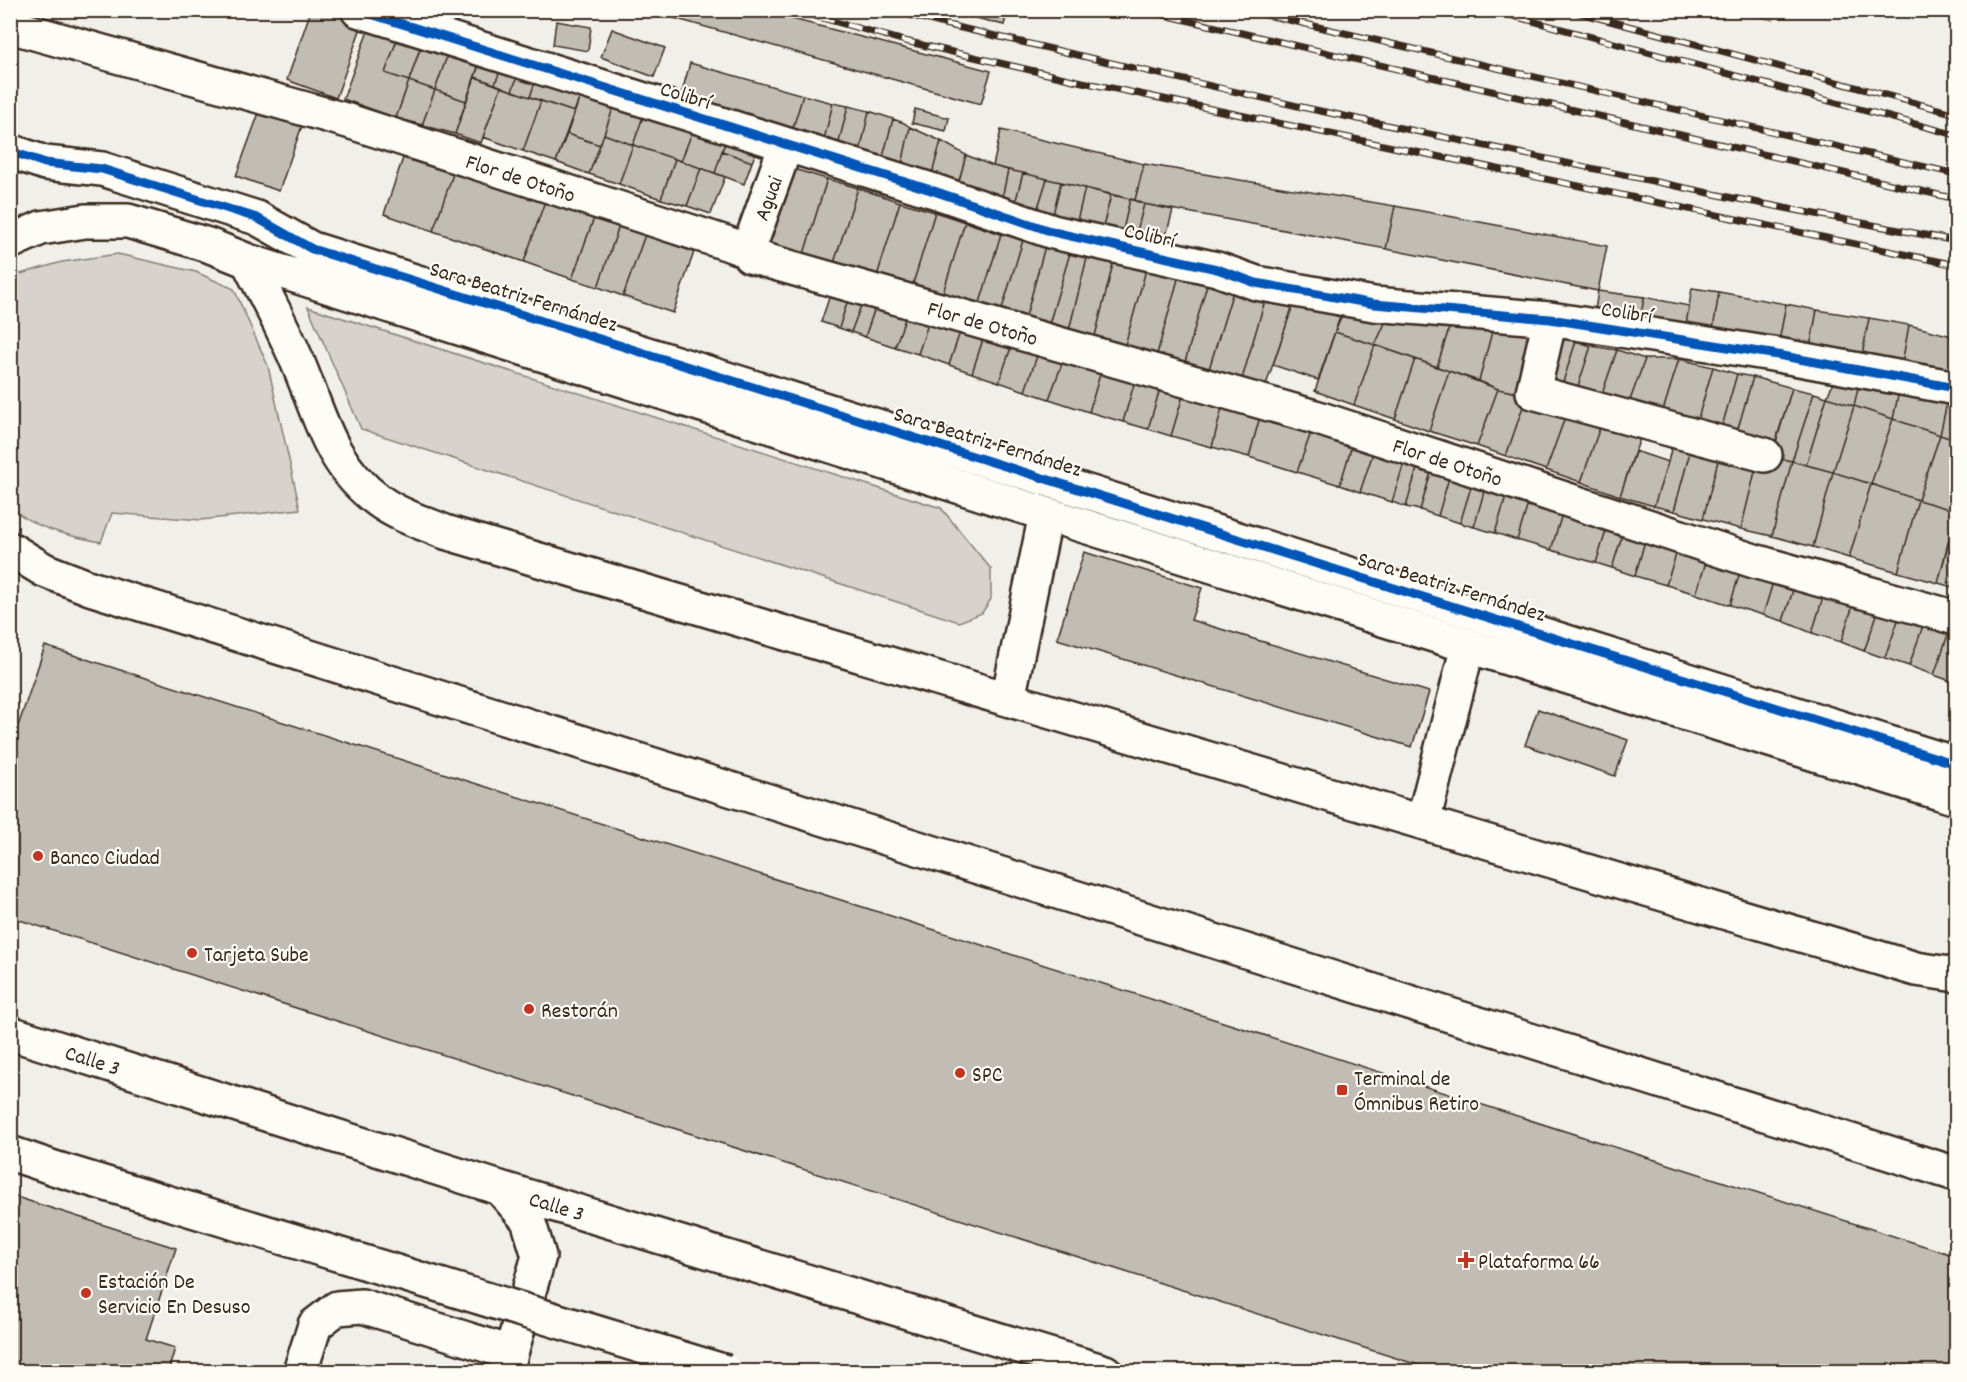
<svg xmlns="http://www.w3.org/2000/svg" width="1967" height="1382" viewBox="0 0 1967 1382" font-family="Dekko,sans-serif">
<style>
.green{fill:#d7d2cc;stroke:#897e75;stroke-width:1.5}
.building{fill:#c1bcb4;stroke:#3b2a1e;stroke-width:1.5}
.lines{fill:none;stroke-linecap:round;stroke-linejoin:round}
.minor-casing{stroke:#3b2a1e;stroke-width:38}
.minor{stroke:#fdfcf7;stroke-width:33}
.rail-casing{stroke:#3b2a1e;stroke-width:7}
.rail{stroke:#fdfcf7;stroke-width:4.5;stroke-dasharray:14;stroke-linecap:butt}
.minor-bridge-casing{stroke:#3b2a1e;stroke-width:38;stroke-linecap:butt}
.minor-bridge{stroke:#fdfcf7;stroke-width:33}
.cycleway-casing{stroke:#fdfcf7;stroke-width:13}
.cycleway{stroke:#0057b8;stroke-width:9}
.poi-dot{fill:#c8321e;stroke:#fdfcf7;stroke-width:2}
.labels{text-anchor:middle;stroke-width:4.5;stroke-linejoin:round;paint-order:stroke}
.street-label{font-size:22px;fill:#3b2a1e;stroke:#fdfcf7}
.poi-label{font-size:22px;fill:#3b2a1e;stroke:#fdfcf7;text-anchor:start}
</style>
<rect width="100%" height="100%" fill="#f1efea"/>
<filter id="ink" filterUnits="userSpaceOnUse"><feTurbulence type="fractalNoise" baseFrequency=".0167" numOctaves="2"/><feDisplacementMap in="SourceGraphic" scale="12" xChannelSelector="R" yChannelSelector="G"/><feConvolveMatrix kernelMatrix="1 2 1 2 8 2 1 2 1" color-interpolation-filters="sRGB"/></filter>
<g filter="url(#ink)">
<path class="green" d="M1737 11H1776L1773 20Z
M118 254 196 272 234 289 268 366 300 509 201 520 112 513 101 542C71 536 33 529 11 507V282L17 275 62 262Z
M308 307 941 508 991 569V599L982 613 959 622 361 429Z"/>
<path class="building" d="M311 10H329L363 22 336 98 287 80Z
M645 10H758L991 71 981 104Z
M945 10H1008L1004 25Z
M556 21 591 27 588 51 553 45Z
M369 28 398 37 385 73 409 81 396 118 343 99Z
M612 29 665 48 654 77 601 57Z
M424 36 451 45 435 90 409 81Z
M398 37 421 46 409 81 385 73Z
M451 45 482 56 466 101 435 90Z
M482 56 503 63 495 84 475 77Z
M503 63 520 70 512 91 495 84Z
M690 63 803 95 789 141 677 110Z
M520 70 537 76 530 97 512 91Z
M537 76 582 91 574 112 530 97Z
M475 77 501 87 481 143 455 134Z
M409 81 435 90 422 125 396 118Z
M501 87 541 101 523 151 483 137Z
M435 90 466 101 455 134 422 125Z
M582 91 615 103 600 145 567 134Z
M803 95 833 103 821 152 789 141Z
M541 101 574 112 556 162 523 151Z
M615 103 644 114 633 145 604 134Z
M833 103 848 106 835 158 821 152Z
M848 106 869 111 857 166 835 158Z
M915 109 949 118 946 131 912 123Z
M260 110 303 123 279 191 236 176Z
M869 111 893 119 879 172 857 166Z
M644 114 693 130 681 161 633 145Z
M893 119 904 123 910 127 899 179 879 172Z
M910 127 941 141 928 188 899 179Z
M693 130 725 142 715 173 681 161Z
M1001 130 1144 164 1135 200 993 166Z
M729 133 759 144 752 162 722 151Z
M567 134 600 145 589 174 556 162Z
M604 134 633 145 619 184 589 174Z
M941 141 966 155 955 196 928 188Z
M633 145 675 159 661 199 619 184Z
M722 151 752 162 744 184 715 173Z
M966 155 993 166 1008 170 1000 208 955 196Z
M403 158 453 174 433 231 384 214Z
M675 159 701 168 687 206 661 199Z
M1144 164 1395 206 1386 249 1144 204 1135 200Z
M787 167 827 179 804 254 763 241Z
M701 168 725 177 711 214 687 206Z
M1008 170 1023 173 1013 211 1000 208Z
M1023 173 1047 179 1035 217 1013 211Z
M453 174 545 201 524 262 433 231Z
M827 179 858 188 834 263 804 254Z
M1047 179 1061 182 1051 222 1035 217Z
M1061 182 1085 188 1075 229 1051 222Z
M858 188 900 202 877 276 834 263Z
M1085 188 1111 195 1100 239 1075 229Z
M1111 195 1130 199 1120 243 1100 239Z
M1130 199 1144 204 1133 247 1120 243Z
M545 201 594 218 572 279 524 262Z
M900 202 935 212 912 287 877 276Z
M1144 204 1173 210 1161 254 1133 247Z
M1395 206 1607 246 1598 291 1386 249Z
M935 212 965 222 942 296 912 287Z
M594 218 619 226 598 287 572 279Z
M965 222 1001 234 979 306 942 296Z
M619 226 645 235 623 296 598 287Z
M1001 234 1023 240 1001 312 979 306Z
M645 235 694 252 673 313 623 296Z
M1023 240 1045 246 1025 320 1001 312Z
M1045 246 1070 253 1047 331 1025 320Z
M1070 253 1088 254 1068 334 1047 331Z
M1088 254 1114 260 1094 340 1068 334Z
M1114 260 1148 263 1125 345 1094 340Z
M1148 263 1180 272 1157 354 1125 345Z
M1180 272 1208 281 1185 362 1157 354Z
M1208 281 1234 288 1209 369 1185 362Z
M833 286 851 290 839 328 821 322Z
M1234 288 1266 297 1242 379 1209 369Z
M1692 288 1719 292 1712 336 1685 331Z
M851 290 865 295 851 332 839 328Z
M1598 291 1644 297 1639 329 1593 322Z
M1719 292 1786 304 1778 347 1712 336Z
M865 295 878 299 865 337 851 332Z
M1266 297 1294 302 1265 388 1242 379Z
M1644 297 1689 306 1684 337 1639 329Z
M878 299 909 307 895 347 865 337Z
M1294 302 1340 317 1318 380 1273 365Z
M1786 304 1817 310 1809 353 1778 347Z
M909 307 932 312 918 354 895 347Z
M1345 308 1391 310 1375 345 1335 332Z
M1391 310 1452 319 1437 367 1375 345Z
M1817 310 1869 318 1861 361 1809 353Z
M932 312 964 320 949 365 918 354Z
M1869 318 1909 325 1901 369 1861 361Z
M1452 319 1494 324 1479 381 1437 367Z
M964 320 987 327 972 373 949 365Z
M1494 324 1541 335 1527 395 1498 389 1479 381Z
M1909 325 1956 337V383L1901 369Z
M987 327 1015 336 999 382 972 373Z
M1335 332 1375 345 1354 405 1315 391Z
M1554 334 1576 341 1563 382 1541 375Z
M1015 336 1041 344 1025 391 999 382Z
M1576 341 1591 346 1578 386 1563 382Z
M1041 344 1066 353 1049 399 1025 391Z
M1375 345 1415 359 1395 419 1354 405Z
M1591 346 1617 350 1602 394 1578 386Z
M1617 350 1645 359 1629 403 1602 394Z
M1066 353 1103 364 1089 412 1049 399Z
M1415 359 1449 371 1429 431 1395 419Z
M1645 359H1679L1662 414 1629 403Z
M1679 359 1713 367 1697 422 1662 414Z
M1103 364 1137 374 1123 422 1089 412Z
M1713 367 1737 374 1721 430 1697 422Z
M1449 371 1498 389 1477 446 1429 431Z
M1137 374 1162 382 1148 429 1123 422Z
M1737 374 1753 377 1736 435 1721 430Z
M1753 377 1792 388 1775 446 1736 435Z
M1834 380 1859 383 1854 406 1827 397Z
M1162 382 1185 389 1171 436 1148 429Z
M1859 383 1899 391 1893 419 1854 406Z
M1792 388 1814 393 1792 461 1771 457Z
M1185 389 1224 400 1212 447 1171 436Z
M1498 389 1527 395 1506 456 1477 446Z
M1899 391 1948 398 1940 435 1893 419Z
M1814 393 1827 397 1806 465 1792 461Z
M1527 395 1568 409 1546 470 1506 456Z
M1827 397 1854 406 1833 472 1806 465Z
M1948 398 1956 400V426L1952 439 1940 435Z
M1224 400 1262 409 1249 457 1212 447Z
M1854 406 1893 419 1871 484 1833 472Z
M1262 409 1314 424 1297 472 1249 457Z
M1568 409 1602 421 1581 482 1546 470Z
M1893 419 1940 435 1918 500 1871 484Z
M1602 421 1641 435 1620 496 1581 482Z
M1314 424 1354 438 1340 485 1297 472Z
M1675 432 1694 437 1674 511 1654 506 1668 462Z
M1940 435 1956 440V511L1918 500Z
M1694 437 1722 445 1703 519 1674 511Z
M1354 438 1376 444 1360 492 1340 485Z
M1376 444 1407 453 1392 502 1360 492Z
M1722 445 1759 455 1741 529 1703 519Z
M1635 451 1668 462 1654 506 1620 496Z
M1407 453 1420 458 1406 507 1392 502Z
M1759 455 1792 461 1772 536 1741 529Z
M1420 458 1434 462 1420 510 1406 507Z
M1792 461 1833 472 1813 547 1772 536Z
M1434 462 1452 467 1438 516 1420 510Z
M1452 467 1475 474 1460 523 1438 516Z
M1833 472 1871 484 1849 558 1813 547Z
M1475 474 1488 478 1474 527 1460 523Z
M1488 478 1510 484 1495 533 1474 527Z
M1510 484 1532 491 1517 540 1495 533Z
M1871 484 1918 500 1898 572 1849 558Z
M1532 491 1566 501 1551 550 1517 540Z
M1918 500 1956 511 1938 583 1898 572Z
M1566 501 1611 515 1596 563 1551 550Z
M1611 515 1627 520 1612 568 1596 563Z
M1956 515V588L1938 583Z
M1627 520 1649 527 1635 576 1612 568Z
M1649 527 1681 539 1666 585 1635 576Z
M1681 539 1710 549 1696 594 1666 585Z
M1710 549 1744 559 1730 605 1696 594Z
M1084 552 1202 588 1191 620 1429 692 1412 747 1057 639Z
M1744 559 1777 569 1763 615 1730 605Z
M1777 569 1798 575 1783 621 1763 615Z
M1798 575 1827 584 1812 633 1783 621Z
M1827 584 1857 593 1841 642 1812 633Z
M1857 593 1882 601 1864 651 1841 642Z
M1882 601 1902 609 1885 658 1864 651Z
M1902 609 1926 617 1909 666 1885 658Z
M1926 617 1951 626 1934 675 1909 666Z
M1951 626H1956V683L1934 675Z
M45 646 1956 1256V1372H1440L10 917V750Z
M1538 709 1628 740 1615 776 1525 745Z
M10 1195 176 1248 146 1339 175 1348 168 1372H10Z"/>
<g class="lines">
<defs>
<path id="minor" d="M358 10 934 191 1053 232 1217 269 1256 283 1374 304 1550 319 1772 354 1956 388
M10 26 348 121 726 243 748 251 750 256 1315 417 1754 561 1956 618
M10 151 45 163 102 169 257 218 312 249 1956 764
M10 242 41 228 85 221H128L208 245 248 261 1046 514 1956 798
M748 251 786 145
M248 261C264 292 281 324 295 356 319 410 327 463 379 501 398 515 423 523 445 532L1916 969 1956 975
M1550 319 1533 392 1765 455
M10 549 44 570 90 588 1956 1174
M1008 699 1046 514
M1423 822 1468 646
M10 1033 500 1188 1105 1372
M10 1153 57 1169
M500 1188 528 1220 539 1256 511 1353
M300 1372 315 1325 337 1308 362 1306 511 1353 506 1372"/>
</defs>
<use href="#minor" class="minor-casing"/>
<use href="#minor" class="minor"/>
<defs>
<path id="rail" d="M793 10 905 41 1073 80 1956 265
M891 10 944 24 1306 108 1733 198 1956 241
M1143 10 1956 199
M1245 10 1956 174
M1491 10 1956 135
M1569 10 1956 114"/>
</defs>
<use href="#rail" class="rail-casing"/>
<use href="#rail" class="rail"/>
<defs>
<path id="minor-bridge" d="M57 1169 726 1372"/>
</defs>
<use href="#minor-bridge" class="minor-bridge-casing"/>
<use href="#minor-bridge" class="minor-bridge"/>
<defs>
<path id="cycleway" d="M358 10 934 191 1053 232 1217 269 1256 283 1374 304 1550 319 1772 354 1956 388
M10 151 45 163 102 169 257 218 312 249 1956 764"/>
</defs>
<use href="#cycleway" class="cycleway-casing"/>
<use href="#cycleway" class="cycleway"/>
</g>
</g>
<g class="poi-dot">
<circle cx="38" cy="856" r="6"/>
<circle cx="192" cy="953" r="6"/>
<circle cx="529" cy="1009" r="6"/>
<circle cx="960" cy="1073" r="6"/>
<rect x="1336" y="1084" width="12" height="12" rx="3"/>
<path d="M1463 1251h6v6h6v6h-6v6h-6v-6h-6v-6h6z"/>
<circle cx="86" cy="1293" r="6"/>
</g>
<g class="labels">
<g class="street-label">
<text transform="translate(686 94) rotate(17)" y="8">Colibrí</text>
<text transform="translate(521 177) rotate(18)" y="8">Flor de Otoño</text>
<text transform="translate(767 198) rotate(-70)" y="8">Aguai</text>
<text transform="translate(1150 234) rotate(13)" y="8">Colibrí</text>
<text transform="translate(524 295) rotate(17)" y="8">Sara Beatriz Fernández</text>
<text transform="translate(1627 311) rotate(9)" y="8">Colibrí</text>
<text transform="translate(983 322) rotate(16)" y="8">Flor de Otoño</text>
<text transform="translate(988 440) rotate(17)" y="8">Sara Beatriz Fernández</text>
<text transform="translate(1448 461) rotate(18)" y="8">Flor de Otoño</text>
<text transform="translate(1452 585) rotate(17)" y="8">Sara Beatriz Fernández</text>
<text transform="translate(93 1059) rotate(18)" y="8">Calle 3</text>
<text transform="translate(557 1205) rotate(17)" y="8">Calle 3</text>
</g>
<g class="poi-label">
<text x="50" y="864">Banco Ciudad</text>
<text x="204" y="961">Tarjeta Sube</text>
<text x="541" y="1017">Restorán</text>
<text x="972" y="1081">SPC</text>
<text x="1354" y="1085">Terminal de<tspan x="1354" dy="25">Ómnibus Retiro</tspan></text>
<text x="1478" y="1268">Plataforma 66</text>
<text x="98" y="1288">Estación De<tspan x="98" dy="25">Servicio En Desuso</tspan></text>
</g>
</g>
<rect width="1967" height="1382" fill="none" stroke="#fdfcf7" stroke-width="36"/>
<rect x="18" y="18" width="1931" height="1346" fill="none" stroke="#3b2a1e" stroke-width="2" filter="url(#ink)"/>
</svg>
